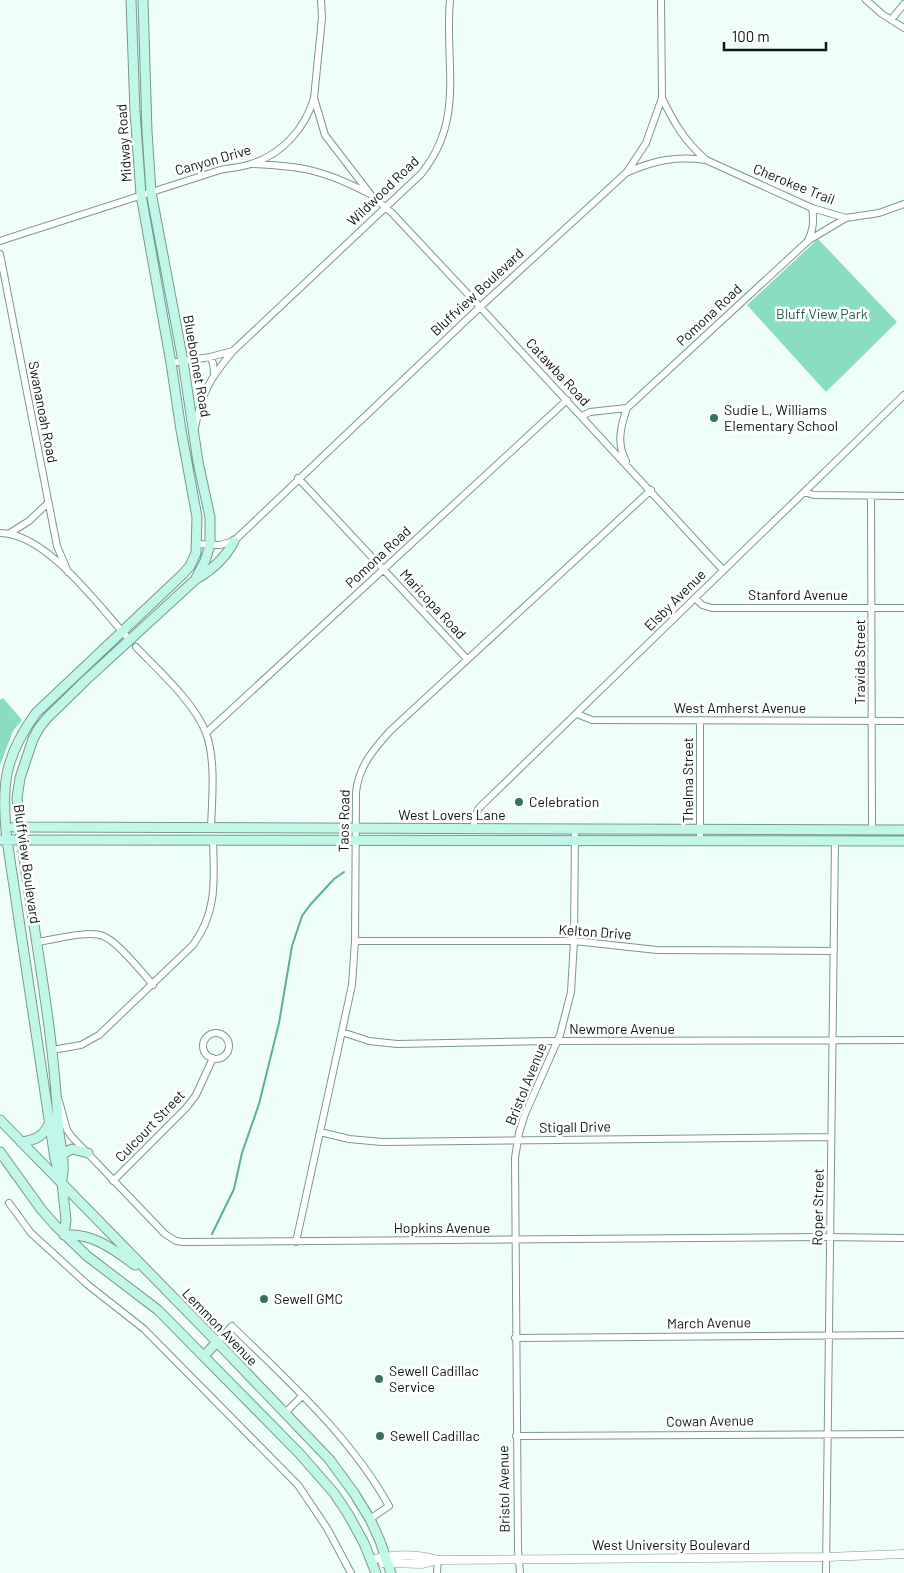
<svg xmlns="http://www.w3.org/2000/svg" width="904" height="1573" viewBox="0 0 904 1573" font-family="Barlow,sans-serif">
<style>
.green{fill:#88debe}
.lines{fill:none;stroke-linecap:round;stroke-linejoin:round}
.stream{stroke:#5ab294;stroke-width:2}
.minor-casing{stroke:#79998c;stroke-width:8}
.tertiary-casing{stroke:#79998c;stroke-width:9}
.secondary-casing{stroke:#79998c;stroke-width:11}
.minor{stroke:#fff;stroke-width:6}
.tertiary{stroke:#fff;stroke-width:8}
.secondary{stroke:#c0f7e8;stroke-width:9}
.poi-dot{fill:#35715d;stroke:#fff;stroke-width:2}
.labels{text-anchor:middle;stroke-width:5;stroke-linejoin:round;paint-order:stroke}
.street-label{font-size:14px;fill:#0a1712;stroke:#fff}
.park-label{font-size:14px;fill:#20644f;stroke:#fff}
.poi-label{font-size:14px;fill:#0a1712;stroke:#fff;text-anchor:start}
</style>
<rect width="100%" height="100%" fill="#f0fef8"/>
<path class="green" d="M818 239 897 322 826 392 747 305Z
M3 698 22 720 13 731 0 765V700Z"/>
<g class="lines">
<path class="stream" d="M212 1234 234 1189 242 1153 259 1104 279 1023 292 946 302 916 310 905 334 879 344 872"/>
<defs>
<path id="minor" d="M866 0 882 14 904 28
M891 20 904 4
M314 98 325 135 371 195 392 213 480 307 723 570
M662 98C674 123 684 140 705 159
M253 164C301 166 324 170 368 193
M628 172C655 160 677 156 706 160L812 208 846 218 879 213 904 204
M809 238C814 228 814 219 812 208
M0 241 220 170C230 168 242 167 251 164 282 154 305 129 314 98L322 18 321 0
M0 254 57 546 68 572
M210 357 213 363 214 373
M171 363 210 357 233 351 421 174C466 119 444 63 450 0
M582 416 590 412 627 408 809 240 846 218
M195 428C201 393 211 377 233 351
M626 461C616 444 621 425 627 408
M298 478 467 659
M804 492 814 495 904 496
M871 496 872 829
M0 533C47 533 99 607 129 639
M10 533 29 521 48 503
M197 544 220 545 234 541 480 307 627 172 646 143 662 98 661 0
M695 598 702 605 712 608H904
M136 647C158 670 195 703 206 733 216 760 212 799 211 828
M577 714 592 720 904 721
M206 733 567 400
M474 829V818L479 808 904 395
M700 840V720
M355 941H574L657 950 834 951
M37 942C54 940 87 930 103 936 117 941 142 972 153 985
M342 1032 369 1041 397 1044 551 1041 904 1040
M203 1046a13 13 0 1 1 26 0a13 13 0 1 1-26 0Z
M52 1050 81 1045 99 1035 193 945C218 911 214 879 213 839
M59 1101 67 1130 72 1137 165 1234 176 1241 183 1242 824 1237 904 1238
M320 1132 349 1139 382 1142 831 1137
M113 1181 186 1108 196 1095 213 1058
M9 1203 31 1233 88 1285 144 1329 298 1485 327 1528 351 1573
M296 1242 352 985 355 941 356 792C359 766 373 750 390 731L651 490
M515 1338 904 1335
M217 1342 232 1326C289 1382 350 1436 389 1506L370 1519
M285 1413 302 1396
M516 1436 904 1434
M437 1573 438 1560
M520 1573 518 1549 515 1158 519 1133 525 1114 560 1035 571 992 574 941 575 829
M826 1573 835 840"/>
<path id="tertiary" d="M371 1560C393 1554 415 1553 438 1560L826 1557 904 1554
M383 1563 423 1564 438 1560"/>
<path id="secondary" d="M198 578C213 569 226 557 234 541
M14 827 904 830
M0 840 904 841
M0 1120 217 1342 329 1459 354 1493 370 1519 380 1541 391 1573
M21 1142C36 1140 43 1137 50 1122
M0 1152 41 1209 55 1225 87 1256 158 1310 299 1453 334 1493 348 1514 364 1543 376 1573
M62 1154 72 1149 88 1153
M62 1179C66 1161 59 1142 58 1123 53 1021 31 921 19 820L17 798 20 778 33 739 39 728 47 718 86 680 195 580 205 561 210 545V517L198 462 183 361 151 192 147 131 143 0
M64 1235 66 1220 62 1182 55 1159 7 840C1 786 4 757 36 713L183 574 190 566 196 553 197 517 181 430 171 363 141 195 135 112 131 0
M64 1235C93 1233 113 1249 135 1265
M204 1356 217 1342"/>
</defs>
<use href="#minor" class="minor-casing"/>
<use href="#tertiary" class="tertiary-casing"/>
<use href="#secondary" class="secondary-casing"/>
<use href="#minor" class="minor"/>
<use href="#tertiary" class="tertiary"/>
<use href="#secondary" class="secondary"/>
</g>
<g class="poi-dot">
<circle cx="714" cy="418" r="5"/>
<circle cx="519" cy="802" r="5"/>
<circle cx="264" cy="1299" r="5"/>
<circle cx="379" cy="1379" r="5"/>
<circle cx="380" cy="1436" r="5"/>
</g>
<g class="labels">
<g class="street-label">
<text transform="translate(124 143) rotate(-94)" y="5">Midway Road</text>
<text transform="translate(213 160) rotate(-16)" y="5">Canyon Drive</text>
<text transform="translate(794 184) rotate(22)" y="5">Cherokee Trail</text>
<text transform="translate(383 191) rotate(-44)" y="5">Wildwood Road</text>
<text transform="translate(477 292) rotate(-43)" y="5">Bluffview Boulevard</text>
<text transform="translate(709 315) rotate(-43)" y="5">Pomona Road</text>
<text transform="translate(197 366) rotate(80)" y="5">Bluebonnet Road</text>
<text transform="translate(558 372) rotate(47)" y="5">Catawba Road</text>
<text transform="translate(43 412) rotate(79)" y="5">Swananoah Road</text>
<text transform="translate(378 557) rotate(-43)" y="5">Pomona Road</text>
<text x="798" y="600">Stanford Avenue</text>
<text transform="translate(675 600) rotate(-45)" y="5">Elsby Avenue</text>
<text transform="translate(433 604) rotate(47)" y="5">Maricopa Road</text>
<text transform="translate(860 662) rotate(-90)" y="5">Travida Street</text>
<text x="740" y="713">West Amherst Avenue</text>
<text transform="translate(688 780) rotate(-90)" y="5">Thelma Street</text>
<text x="452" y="820">West Lovers Lane</text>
<text transform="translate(344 821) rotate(-89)" y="5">Taos Road</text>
<text transform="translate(27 864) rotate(82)" y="5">Bluffview Boulevard</text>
<text transform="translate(595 932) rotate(4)" y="5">Kelton Drive</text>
<text x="622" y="1034">Newmore Avenue</text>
<text transform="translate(526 1084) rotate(-68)" y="5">Bristol Avenue</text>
<text transform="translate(150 1126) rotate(-46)" y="5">Culcourt Street</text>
<text transform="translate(575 1127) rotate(-1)" y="5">Stigall Drive</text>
<text transform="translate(818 1207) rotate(-89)" y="5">Roper Street</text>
<text x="442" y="1233">Hopkins Avenue</text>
<text transform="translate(709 1323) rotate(-1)" y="5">March Avenue</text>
<text transform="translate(220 1327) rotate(46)" y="5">Lemmon Avenue</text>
<text transform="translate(710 1421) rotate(-1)" y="5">Cowan Avenue</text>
<text transform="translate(504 1489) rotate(-91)" y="5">Bristol Avenue</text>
<text x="671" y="1550">West University Boulevard</text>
</g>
<g class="park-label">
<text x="822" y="319">Bluff View Park</text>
</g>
<g class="poi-label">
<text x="724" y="415">Sudie L, Williams<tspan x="724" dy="16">Elementary School</tspan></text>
<text x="529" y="807">Celebration</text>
<text x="274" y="1304">Sewell GMC</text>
<text x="389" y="1376">Sewell Cadillac<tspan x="389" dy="16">Service</tspan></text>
<text x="390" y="1441">Sewell Cadillac</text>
</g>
</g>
<path d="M724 42v8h102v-8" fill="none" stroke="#0a1712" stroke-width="2.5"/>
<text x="732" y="42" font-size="15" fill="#0a1712" stroke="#ffffff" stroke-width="4" paint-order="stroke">100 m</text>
</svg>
